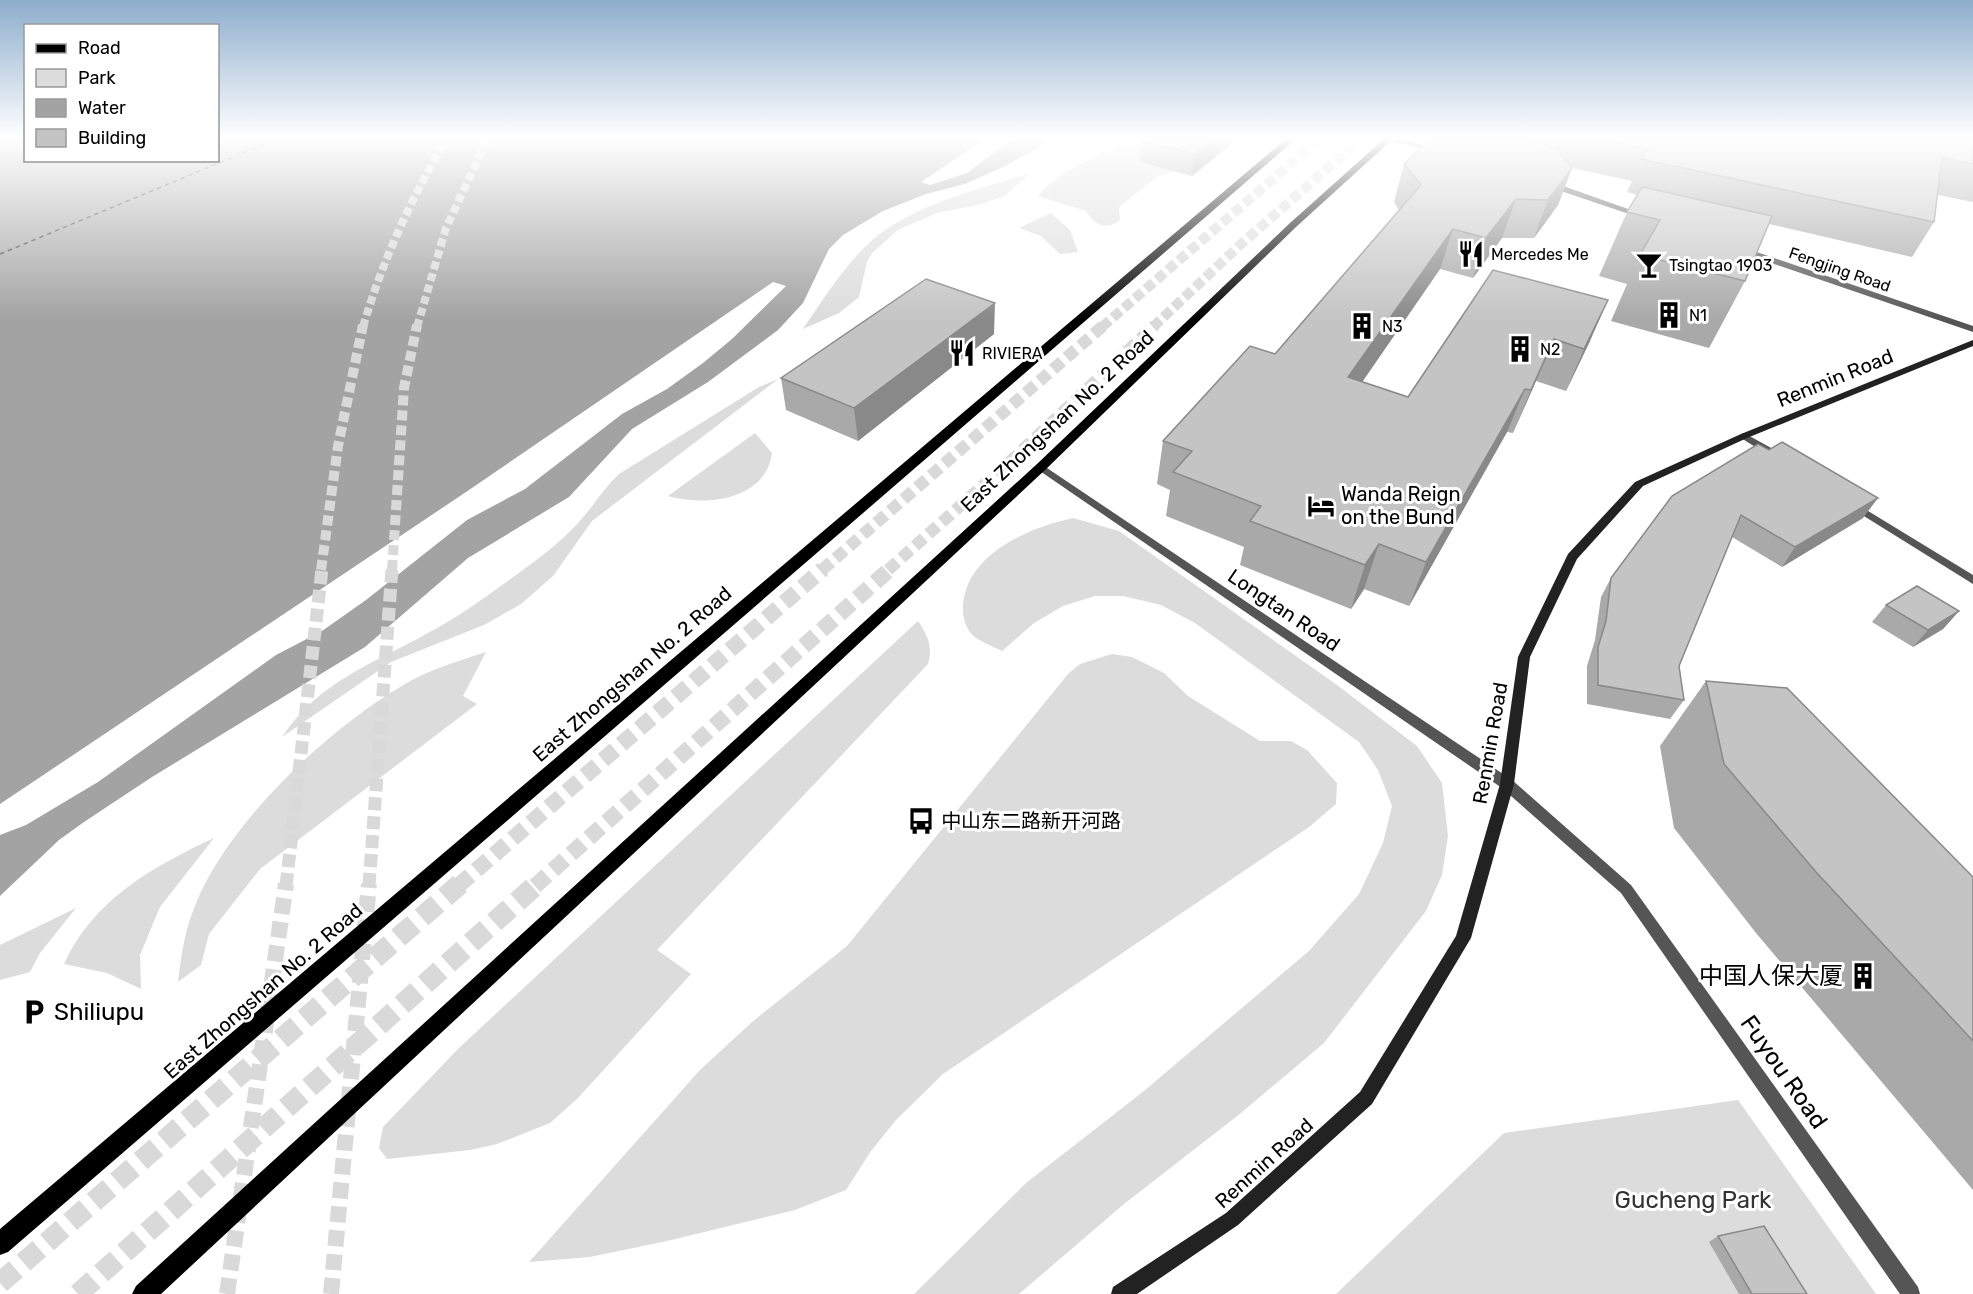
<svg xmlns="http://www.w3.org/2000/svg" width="1973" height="1294" viewBox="0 0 1973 1294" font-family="Rubik,'Noto Sans SC',sans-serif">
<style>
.green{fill:#dcdcdc}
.water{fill:#a3a3a3}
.pier{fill:#fff}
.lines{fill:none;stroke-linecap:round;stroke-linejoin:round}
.ferry{stroke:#444;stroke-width:1.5;stroke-dasharray:4.5 4;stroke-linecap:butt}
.secondary-tunnel-far3{stroke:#d9d9d9;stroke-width:8;stroke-dasharray:8 4;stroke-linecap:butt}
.secondary-tunnel-far2{stroke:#d9d9d9;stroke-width:10;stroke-dasharray:10 5;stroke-linecap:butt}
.secondary-tunnel-far1{stroke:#d9d9d9;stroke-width:13;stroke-dasharray:13 6;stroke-linecap:butt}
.secondary-tunnel{stroke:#d9d9d9;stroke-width:16;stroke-dasharray:16 8;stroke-linecap:butt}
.primary-tunnel-far3{stroke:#d9d9d9;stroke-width:10;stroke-dasharray:10 4.5;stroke-linecap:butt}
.primary-tunnel-far2{stroke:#d9d9d9;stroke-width:12;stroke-dasharray:12 6;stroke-linecap:butt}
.primary-tunnel-far1{stroke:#d9d9d9;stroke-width:16;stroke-dasharray:16 8;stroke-linecap:butt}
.primary-tunnel{stroke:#d9d9d9;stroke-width:21;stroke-dasharray:21 10;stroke-linecap:butt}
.street{fill:#555;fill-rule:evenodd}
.secondary{fill:#222;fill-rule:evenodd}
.primary{fill:#000;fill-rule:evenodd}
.wall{fill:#a9a9a9}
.shaded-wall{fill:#898989}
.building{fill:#c4c4c4;stroke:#898989;stroke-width:1.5}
.labels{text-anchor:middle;stroke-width:6;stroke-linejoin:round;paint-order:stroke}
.far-poi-label{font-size:16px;fill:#000;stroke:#fff;text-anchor:start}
.far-street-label{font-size:16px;fill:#000;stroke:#fff}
.street-label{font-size:20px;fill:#000;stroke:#fff}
.poi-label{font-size:20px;fill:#000;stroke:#fff;text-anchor:start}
.near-poi-label{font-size:24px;fill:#000;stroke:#fff;text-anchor:end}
.near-street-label{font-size:24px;fill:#000;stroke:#fff}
.near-park-label{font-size:24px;fill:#333;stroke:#fff}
</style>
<rect width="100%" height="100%" fill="#fff"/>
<path class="green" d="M1129 140 1160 147 1140 162 1175 171 1158 176 1119 207 1120 220C1106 231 1093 224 1086 211L1038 196C1062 167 1098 158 1129 140Z
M1030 173 1006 195 982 204 937 213 898 230 872 253 867 262 859 297 839 313 803 329C822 301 840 272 864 248 905 206 975 191 1030 173Z
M1051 213 1070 230 1078 252 1060 254 1041 236 1019 228Z
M778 379 592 521 553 576 521 604 484 625 391 662 282 737C319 681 373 664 428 633 455 619 480 601 505 583 530 565 557 546 578 523 593 507 603 489 619 474L759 387Z
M755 433 772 453C766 500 706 507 668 496Z
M1073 518 1119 531 1337 685 1417 746 1442 783 1448 836 1442 875 1426 911 1324 1043 1241 1113 1124 1204 1019 1294H914L1026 1183 1144 1091 1309 951 1359 894 1383 843 1392 806 1378 770 1359 742 1195 623 1161 605 1123 596H1095L1063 606 1034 623 1002 651C994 647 984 643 976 638 966 631 962 617 963 605 967 553 1029 528 1073 518Z
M918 621C928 636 933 647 928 664L657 950 691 974 578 1098 550 1123 497 1144 470 1150 387 1159 379 1148 383 1127 458 1049Z
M486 652 463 696 477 704 260 869 209 934 201 965 178 982C181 958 184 934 193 911 223 826 329 728 405 684 430 669 459 661 486 652Z
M1112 654 1132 657 1164 673 1188 696 1260 741H1291L1307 750 1337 783 1336 804 1309 827 943 1074 896 1120 871 1151 846 1190 795 1210 667 1241 590 1257 529 1262 700 1070 752 1022 847 946 1068 674 1080 664Z
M214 838 160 907 140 955 141 989 107 973 64 964C93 900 152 867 214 838Z
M76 908 40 953 30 972 0 980V945Z
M1738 1100 1876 1294H1336L1504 1133Z"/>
<path class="water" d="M0 138H25L26 160H218V138H1048L1036 149 1005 166 965 184 926 194 883 211 843 235 829 249 803 303 778 330 708 382 632 429 569 497 468 558 365 647 152 777 84 822 59 840 0 896Z"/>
<path class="pier" d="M986 138H1013L967 173 930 185 921 182Z
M773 282 786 286 732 339 703 363 667 389 622 414 525 489 467 520 366 600 322 631 276 655 98 782 26 825 0 835V804L469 490Z"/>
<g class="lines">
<path class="ferry" d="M0 254 279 138"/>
<path class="secondary-tunnel-far3" d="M363 327C383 259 411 199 447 138
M417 327 446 228 488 138"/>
<path class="secondary-tunnel-far2" d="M321 570 338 446 363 325
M392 570 404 388 417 325"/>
<path class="secondary-tunnel-far1" d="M286 886 322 569
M369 886 392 569"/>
<path class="secondary-tunnel" d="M227 1294 286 884
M331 1294 369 884"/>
<path class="primary-tunnel-far3" d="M1102 327 1320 138
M1153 327 1239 246 1362 138"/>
<path class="primary-tunnel-far2" d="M822 570 1104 325
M888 570 1015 457 1155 325"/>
<path class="primary-tunnel-far1" d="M458 886 823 569
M535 886 890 569"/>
<path class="primary-tunnel" d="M0 1283 460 884
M78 1294 537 884"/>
<path class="street" d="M1386 138H1396L1441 150 1438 152 1387 140Z
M1546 182H1552L1645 215 1638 217 1546 186Z
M1739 248H1745L1973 326V332L1739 252Z
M1744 433 1773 449 1774 451 1769 454 1765 453 1741 438V434Z
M1041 464 1512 780 1631 885 1918 1287 1920 1294H1900L1621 893 1502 788 1037 469 1036 467Z
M1855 503 1973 575V584L1851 508 1850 506Z"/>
<path class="secondary" d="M1973 340V346L1747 438 1643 486 1577 559 1530 657 1514 784 1471 938 1372 1104 1238 1225 1137 1294H1111L1113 1287 1226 1213 1360 1092 1456 936 1500 784 1518 657 1568 554 1635 482 1741 434Z"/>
<path class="primary" d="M1287 138H1297L8 1252 0 1255V1229Z
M1385 138H1394L1296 227 1045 470 161 1294H132L136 1286 1037 464 1290 223Z"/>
</g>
<path class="wall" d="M1145 138H1239L1192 176 1140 162 1142 141Z
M1431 138H1973V202L1938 195 1934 222 1912 257 1769 224 1745 281 1709 348 1611 321 1627 284 1599 276 1627 212 1637 195 1627 192 1632 181 1572 168 1558 205 1534 238H1502L1473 278 1440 269 1362 382 1408 397 1493 270 1590 341 1566 391 1536 381 1513 433 1507 432 1409 606 1364 589 1351 609 1240 565 1244 547 1166 516 1170 490 1157 484 1163 441 1275 354 1399 210 1394 202 1404 164Z
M994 334 858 441 786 410 781 378Z
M1769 450 1863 518 1782 567 1732 537 1679 666 1684 700 1670 719 1587 704V666L1595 640 1601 597 1611 578Z
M1886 605 1959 611 1943 629 1913 647 1872 622Z
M1706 681 1973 877V1190L1756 933 1674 828 1660 746Z
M1718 1236 1807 1294H1739L1709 1242Z"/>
<path class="shaded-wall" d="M1215 138H1239L1192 176 1195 154Z
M1572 168 1558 205 1534 238 1548 200Z
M1516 199 1502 238 1473 278 1486 238Z
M1453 229 1440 269 1336 420 1348 377Z
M1608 300 1590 341 1566 391 1584 349Z
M995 303 994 334 858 441 854 408Z
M1554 339 1536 381 1513 433 1531 390Z
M1525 389 1507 432 1409 606 1426 562Z
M1878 498 1863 518 1782 567 1795 547Z
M1379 544 1364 589 1351 609 1365 565Z
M1959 611 1943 629 1913 647 1928 630Z"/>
<path class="building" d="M1145 138H1215L1195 154 1142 141Z
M1431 138H1522L1557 149 1572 168 1548 200 1516 199 1486 238 1453 229 1348 377 1408 397 1493 270 1608 300 1584 349 1554 339 1531 390 1525 389 1426 562 1379 544 1365 565 1250 521 1261 506 1173 472 1192 451 1163 441 1250 346 1275 354 1421 185 1404 164Z
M1599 138H1973V164L1942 158 1934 222 1641 159 1648 149Z
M1642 187 1772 216 1745 281 1640 255 1660 220 1627 212Z
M926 279 995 303 854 408 781 378Z
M1782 442 1878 498 1795 547 1741 515 1679 666 1684 700 1598 685V647L1606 621 1611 578 1672 496 1758 444 1769 450Z
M1917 586 1959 611 1928 630 1886 605Z
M1706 681 1787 688 1973 877V1041L1816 872 1724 764Z
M1764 1226 1807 1294H1752L1718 1236Z"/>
<linearGradient id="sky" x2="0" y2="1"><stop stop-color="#8cadcc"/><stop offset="0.43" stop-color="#fff"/><stop offset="1" stop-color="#fff" stop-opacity="0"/></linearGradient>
<rect width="1973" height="320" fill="url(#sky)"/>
<defs>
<symbol id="restaurant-bare" viewBox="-9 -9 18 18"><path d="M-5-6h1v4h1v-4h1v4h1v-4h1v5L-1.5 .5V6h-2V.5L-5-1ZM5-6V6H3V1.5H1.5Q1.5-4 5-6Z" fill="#000" stroke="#fff" stroke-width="2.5" paint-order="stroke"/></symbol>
<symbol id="bar-bare" viewBox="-9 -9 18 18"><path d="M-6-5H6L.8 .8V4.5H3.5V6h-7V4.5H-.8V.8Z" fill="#000" stroke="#fff" stroke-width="2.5" paint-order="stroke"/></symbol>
<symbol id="building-bare" viewBox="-9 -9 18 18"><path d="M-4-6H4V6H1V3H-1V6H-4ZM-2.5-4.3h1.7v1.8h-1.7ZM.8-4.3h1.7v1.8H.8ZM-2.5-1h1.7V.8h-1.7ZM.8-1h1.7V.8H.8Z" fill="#000" stroke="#fff" stroke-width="2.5" paint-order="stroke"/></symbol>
<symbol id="hotel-bare" viewBox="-9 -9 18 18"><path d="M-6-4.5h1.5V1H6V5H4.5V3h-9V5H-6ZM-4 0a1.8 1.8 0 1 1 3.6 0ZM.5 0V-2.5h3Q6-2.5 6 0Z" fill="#000" stroke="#fff" stroke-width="2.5" paint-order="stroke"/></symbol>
<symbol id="bus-bare" viewBox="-9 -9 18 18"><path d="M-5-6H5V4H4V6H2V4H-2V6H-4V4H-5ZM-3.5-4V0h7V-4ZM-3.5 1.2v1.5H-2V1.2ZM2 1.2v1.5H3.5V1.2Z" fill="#000" stroke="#fff" stroke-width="2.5" paint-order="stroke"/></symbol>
<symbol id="parking-bare" viewBox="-9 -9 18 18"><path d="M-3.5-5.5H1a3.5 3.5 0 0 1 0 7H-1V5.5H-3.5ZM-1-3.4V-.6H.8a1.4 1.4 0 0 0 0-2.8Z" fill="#000" stroke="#fff" stroke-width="2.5" paint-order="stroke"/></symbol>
</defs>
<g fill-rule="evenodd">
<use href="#restaurant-bare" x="1452" y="235" width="38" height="38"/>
<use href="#bar-bare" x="1630" y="246" width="38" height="38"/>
<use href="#building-bare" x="1650" y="296" width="38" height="38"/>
<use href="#building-bare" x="1343" y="307" width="38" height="38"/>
<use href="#building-bare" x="1501" y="330" width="38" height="38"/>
<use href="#restaurant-bare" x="943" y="334" width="38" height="38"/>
<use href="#hotel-bare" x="1302" y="487" width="38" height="38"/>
<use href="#bus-bare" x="902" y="802" width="38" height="38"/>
<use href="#building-bare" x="1844" y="957" width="38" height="38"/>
<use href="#parking-bare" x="15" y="993" width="38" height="38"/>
</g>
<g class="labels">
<g class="far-poi-label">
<text x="1491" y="260">Mercedes Me</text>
<text x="1669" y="271">Tsingtao 1903</text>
<text x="1689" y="321">N1</text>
<text x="1382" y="332">N3</text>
<text x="1540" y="355">N2</text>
<text x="982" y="359">RIVIERA</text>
</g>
<g class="far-street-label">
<text transform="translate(1840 269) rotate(19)" y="6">Fengjing Road</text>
</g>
<g class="street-label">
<text transform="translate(1835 378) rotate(-22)" y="7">Renmin Road</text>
<text transform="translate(1057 421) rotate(-43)" y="7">East Zhongshan No. 2 Road</text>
<text transform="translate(1284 610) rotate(34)" y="7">Longtan Road</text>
<text transform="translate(632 674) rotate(-41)" y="7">East Zhongshan No. 2 Road</text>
<text transform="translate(1490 743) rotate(-80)" y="7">Renmin Road</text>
<text transform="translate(263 991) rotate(-41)" y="7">East Zhongshan No. 2 Road</text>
<text transform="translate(1264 1163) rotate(-42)" y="7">Renmin Road</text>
</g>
<g class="poi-label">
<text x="1341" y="501">Wanda Reign<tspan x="1341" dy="23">on the Bund</tspan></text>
<text x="941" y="828">中山东二路新开河路</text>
</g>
<g class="near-poi-label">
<text x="1843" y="984">中国人保大厦</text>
<text x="54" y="1020" text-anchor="start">Shiliupu</text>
</g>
<g class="near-street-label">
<text transform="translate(1784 1072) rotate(55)" y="8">Fuyou Road</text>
</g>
<g class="near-park-label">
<text x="1693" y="1208">Gucheng Park</text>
</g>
</g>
<rect x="24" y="24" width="195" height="138" fill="#ffffff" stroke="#999999" stroke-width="1.5"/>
<rect x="36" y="44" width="30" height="9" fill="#000000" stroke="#999999" stroke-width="1.5"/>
<text x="78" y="54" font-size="18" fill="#000000">Road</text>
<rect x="36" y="69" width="30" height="18" fill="#dcdcdc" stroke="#999999" stroke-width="1.5"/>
<text x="78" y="84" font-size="18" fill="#000000">Park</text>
<rect x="36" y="99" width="30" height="18" fill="#a3a3a3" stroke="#999999" stroke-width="1.5"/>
<text x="78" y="114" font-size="18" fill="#000000">Water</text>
<rect x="36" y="129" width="30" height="18" fill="#c4c4c4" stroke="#999999" stroke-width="1.5"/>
<text x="78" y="144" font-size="18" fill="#000000">Building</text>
</svg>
